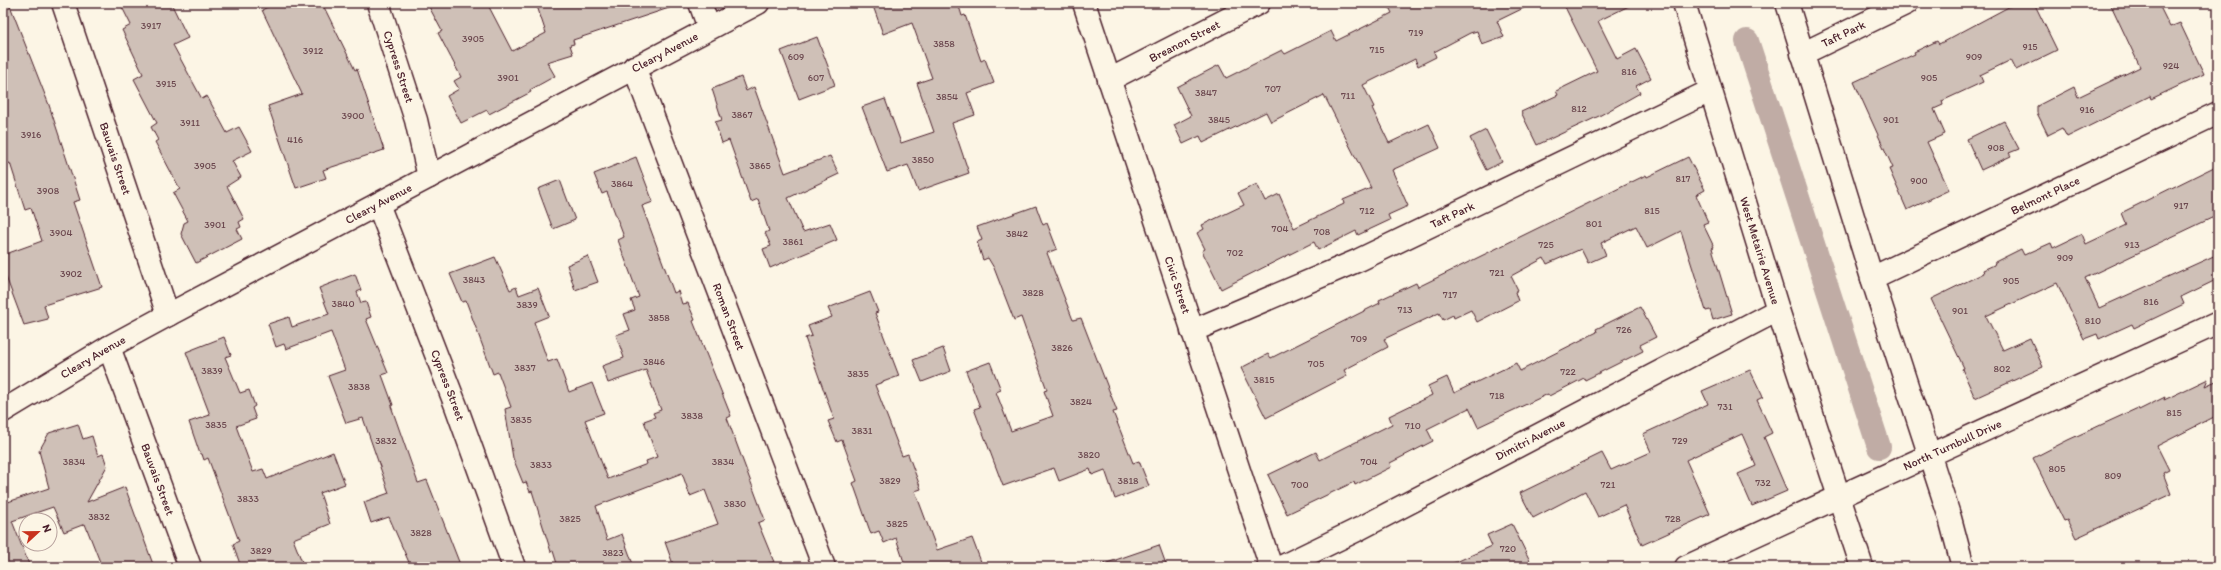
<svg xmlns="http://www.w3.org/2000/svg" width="2221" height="570" viewBox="0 0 2221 570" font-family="Itim,sans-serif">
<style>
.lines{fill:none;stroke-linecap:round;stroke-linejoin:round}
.canal{stroke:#c0aca5;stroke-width:24}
.building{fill:#cfc0b7;stroke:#4a1f2b}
.minor-casing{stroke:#4a1f2b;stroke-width:25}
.major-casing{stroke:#4a1f2b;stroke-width:25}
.minor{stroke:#fcf5e5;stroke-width:22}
.major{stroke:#fcf5e5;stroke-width:22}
.labels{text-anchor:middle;stroke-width:3;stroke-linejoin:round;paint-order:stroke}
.number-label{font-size:10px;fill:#6b474e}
.street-label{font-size:12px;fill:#4a1f2b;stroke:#fcf5e5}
</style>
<rect width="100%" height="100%" fill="#fcf5e5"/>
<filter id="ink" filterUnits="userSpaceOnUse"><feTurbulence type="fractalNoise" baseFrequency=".025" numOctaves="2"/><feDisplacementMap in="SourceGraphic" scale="8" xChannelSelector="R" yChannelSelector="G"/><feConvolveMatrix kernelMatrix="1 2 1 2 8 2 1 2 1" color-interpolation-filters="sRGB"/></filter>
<g filter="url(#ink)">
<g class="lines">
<path class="canal" d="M1747 41 1879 447"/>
</g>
<path class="building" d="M3 3H9L49 105 80 200 73 202 102 287 44 305 48 319 24 325 3 269V255L42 241 31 208 25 210 10 163 3 165Z
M120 3H171L188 38 173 45 202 99 207 96 227 133 239 127 252 151 232 161 241 177 227 186 244 219 239 222 241 227 237 229 242 239 196 263 181 234 184 223 188 221 173 193 180 189 155 142 158 140 151 127 157 123 134 79 143 74 122 30 131 25Z
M275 3H322L355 70 357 69 384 150 323 170 326 178 296 188 268 106 302 94 262 10Z
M427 3H487L512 51 546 33 536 3H671L672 7 573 40 574 44 570 45 573 54 547 62 555 76 530 90 531 92 489 114 487 110 461 123 447 96 459 89 454 81 461 77 438 33 442 31Z
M872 3H958L962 16 965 15 981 61 985 59 994 83 967 93 975 115 952 123 969 173 918 191 908 165 887 172 862 107 885 99 901 143 934 132 917 83 932 78 912 23 883 34Z
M1387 3H1534L1497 21 1504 37 1482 45 1477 31 1470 33 1434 52 1436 57 1418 66 1415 59 1363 85 1374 107 1372 108 1389 143 1429 124 1440 148 1392 170 1408 206 1388 215 1390 220 1358 235 1356 231 1318 250 1314 242 1221 289 1202 251 1205 249 1197 233 1204 229 1202 225 1244 205 1238 193 1257 184 1265 201 1279 194 1294 228 1344 204 1343 200 1371 188 1324 95 1271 122 1266 112 1203 143 1200 136 1183 144 1174 125 1191 116 1177 87 1219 65 1226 78 1282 50 1285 54 1331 31 1336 41 1392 13Z
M1563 3H1635L1598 21 1617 59 1636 49 1651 78 1636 86 1640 93 1599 116 1537 145 1521 112 1558 95 1556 91 1597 71Z
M2016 3H2034L2057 50 2016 70 2011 60 1980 75 1983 82 1942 101 1943 105 1934 109 1945 134 1927 142 1949 190 1907 210 1889 169 1893 168 1854 82 1915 54 1914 52 1937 41 1939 44Z
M2110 3H2158L2170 27 2180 23 2204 74 2151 99 2150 96 2067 137 2062 128 2048 135 2037 113V106L2074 87 2078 97 2140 67Z
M817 37 835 85 799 99 781 51Z
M741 77 746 91 754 87 785 173 830 156 839 174 788 198 803 232 830 223 837 240 770 268 763 249 771 246 765 233 769 231 758 199 751 202 729 140 722 143 715 122 722 120 712 89Z
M2004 121 2019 149 2009 153 2011 156 1981 170 1967 139Z
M1486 130 1502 162 1486 170 1470 138Z
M636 157 653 202 642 206 674 293 678 291 682 304 688 303 695 320 693 321 731 416 727 418 765 520 758 523 774 562 748 567H674L665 542 718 524 705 490 690 496 682 473 596 506 607 540 622 534 634 567H558L553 551 551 552 532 491 530 492 526 482 523 483 513 458 505 409 511 407 498 372 493 374 466 301 462 302 450 274 495 257 510 290 516 287 519 295 538 288 549 316 534 322 548 362 557 359 569 392 592 383 604 413 585 420 608 479 647 464 646 461 657 457 644 421 655 417 653 413 661 410 646 370 608 383 602 366 624 358 616 335 630 330 624 314 635 310 631 300 639 297 618 240 624 237 607 192 602 194 594 174Z
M1688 157 1705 190 1696 195 1708 222 1703 224 1714 247 1712 248 1732 314 1713 320 1710 310 1706 311 1681 231 1647 248 1636 226 1601 243 1606 255 1588 263 1581 249 1547 264 1544 258 1511 276 1518 290 1515 292 1518 301 1477 322 1471 310 1454 318 1453 315 1443 320 1439 313 1384 339 1388 347 1344 370 1347 376 1266 418 1241 368 1268 354 1271 358 1380 303 1379 300 1416 283 1418 287 1646 175 1647 177Z
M2218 165V215L2085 278 2099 308 2218 254V279L2181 297 2184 304 2134 328 2132 324 2099 339 2097 334 2084 339 2057 283 1986 316 2003 350 2030 338 2043 367 1975 398 1962 369 1964 368 1931 299 1984 273 1983 270 1994 265 1995 262 2021 249 2024 255 2051 243 2053 248 2082 234 2086 244 2126 225 2121 213Z
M560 180 575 220 553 229 538 189Z
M1036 206 1043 225 1047 223 1057 249 1047 253 1073 320 1081 318 1117 411 1113 412 1133 463 1139 461 1149 486 1115 499 1105 470 1092 475 1090 469 1059 481 1054 468 1003 486 974 409 980 407 966 371 990 362 1001 390 996 392 1011 431 1053 416 1044 391 1047 390 1021 317 1014 320 994 268 988 258 983 260 977 242 982 240 977 227Z
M588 256 598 282 575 290 567 265Z
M355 274 361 290 357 292 361 303 366 302 371 317 366 319 388 373 382 375 393 405 391 406 418 483 427 480 461 567H411L389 517 371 523 364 502 389 493 363 418 346 423 328 376 345 370 331 332 286 349 284 344 276 347 268 324 289 317 292 327 329 314 319 288Z
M870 292 878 312 875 313 899 376 875 385 902 456 908 454 921 489 915 491 937 550 972 538 983 567H897V564L904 562 896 538 884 543 879 531 871 534 853 483 857 481 842 440 837 442 828 421 834 419 805 338 812 336 808 326 832 317 828 308Z
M1640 307 1656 337 1640 345 1643 351 1585 380 1584 378 1549 396 1548 394 1478 427 1469 408 1427 429 1433 441 1390 463 1391 467 1355 485 1354 482 1287 514 1268 475 1316 452 1320 460 1392 424 1389 416 1432 395 1428 386 1447 377 1454 393 1516 363 1520 371 1597 332 1596 329Z
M224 337 231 355 225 357 240 393 249 390 255 406 252 408 256 419 236 426 253 472 263 469 267 479 333 452 345 484 320 493 330 524 293 539 304 567H241L233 544 239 541 208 458 204 460 202 454H200L189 422 210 415 186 352Z
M943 348 951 371 922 382 913 360Z
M1750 370 1763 397 1757 400 1772 433 1764 437 1787 491 1752 506 1738 474 1756 466 1742 434 1686 460 1710 514 1642 545 1624 505 1598 517 1585 491 1533 518 1520 493 1602 453 1611 470 1651 452 1643 434 1708 404 1702 391Z
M2208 379 2205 386 2218 380V415L2157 446 2169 470 2163 473 2171 494 2076 538 2067 520 2064 521 2033 458 2068 440 2138 408 2139 410 2165 397 2164 400Z
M78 424 83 439 92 436 98 456 103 454 107 466 87 502 125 487 154 567H102L85 524 64 532 53 507 12 521 30 567H3V501L5 503 49 488 39 451 49 433Z
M1512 524 1533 567H1445L1492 546 1487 535Z
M1159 545 1167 567H1104V564Z"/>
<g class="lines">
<defs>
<g id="minor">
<path id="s1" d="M63 3 168 315"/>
<path id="s2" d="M378 3 416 120 429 177"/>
<path d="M700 3 709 28"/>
<path id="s3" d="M1084 3 1271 567"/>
<path id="s4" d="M1802 54 1907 3"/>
<path id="s5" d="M634 67 824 567"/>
<path id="s6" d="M1109 80 1259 3"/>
<path id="s7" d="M378 204 456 406 514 567"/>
<path id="s8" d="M1872 278 2218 113"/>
<path id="s9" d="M1192 331 1359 260 1710 91"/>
<path id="s10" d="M109 347 190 567"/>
<path id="s11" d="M3 411 109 347 168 315 758 3"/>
<path id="s12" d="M1281 567 1359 529 1778 310"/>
<path id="s13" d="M1686 567 2218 323"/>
</g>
<g id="major">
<path id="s14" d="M1684 3 1778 310 1862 567"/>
<path d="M1787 3 1872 278 1950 518 1963 567"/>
</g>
</defs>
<use href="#minor" class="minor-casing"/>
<use href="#major" class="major-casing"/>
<use href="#minor" class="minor"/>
<use href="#major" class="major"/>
</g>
</g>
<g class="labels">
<g class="number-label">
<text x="151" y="29">3917</text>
<text x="1416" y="36">719</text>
<text x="473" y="42">3905</text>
<text x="944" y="47">3858</text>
<text x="2030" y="50">915</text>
<text x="1377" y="53">715</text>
<text x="313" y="54">3912</text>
<text x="796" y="60">609</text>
<text x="1974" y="60">909</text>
<text x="2171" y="69">924</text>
<text x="1629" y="75">816</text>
<text x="508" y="81">3901</text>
<text x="816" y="81">607</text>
<text x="1929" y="81">905</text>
<text x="166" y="87">3915</text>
<text x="1273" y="92">707</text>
<text x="1206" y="96">3847</text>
<text x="1348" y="99">711</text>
<text x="947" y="100">3854</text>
<text x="1579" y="112">812</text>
<text x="2087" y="113">916</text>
<text x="742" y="118">3867</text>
<text x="353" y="119">3900</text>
<text x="1219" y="123">3845</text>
<text x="1891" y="123">901</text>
<text x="190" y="126">3911</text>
<text x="31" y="138">3916</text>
<text x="295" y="143">416</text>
<text x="1996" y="151">908</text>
<text x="923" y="163">3850</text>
<text x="205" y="169">3905</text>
<text x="760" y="169">3865</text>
<text x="1683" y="182">817</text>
<text x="1919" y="184">900</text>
<text x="622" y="187">3864</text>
<text x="48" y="194">3908</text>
<text x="2181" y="209">917</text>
<text x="1367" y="214">712</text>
<text x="1652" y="214">815</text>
<text x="1594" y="227">801</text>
<text x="215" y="228">3901</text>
<text x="1280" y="232">704</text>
<text x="1322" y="235">708</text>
<text x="61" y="236">3904</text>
<text x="1017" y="237">3842</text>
<text x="793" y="245">3861</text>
<text x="1546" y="248">725</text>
<text x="2132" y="248">913</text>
<text x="1235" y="256">702</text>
<text x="2065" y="261">909</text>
<text x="1497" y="276">721</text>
<text x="71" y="277">3902</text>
<text x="474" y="283">3843</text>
<text x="2011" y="284">905</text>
<text x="1033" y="296">3828</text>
<text x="1450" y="298">717</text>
<text x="2151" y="305">816</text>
<text x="343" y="307">3840</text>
<text x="527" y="308">3839</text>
<text x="1405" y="313">713</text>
<text x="1960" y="314">901</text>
<text x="659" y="321">3858</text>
<text x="2093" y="324">810</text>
<text x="1624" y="333">726</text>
<text x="1359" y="342">709</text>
<text x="1062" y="351">3826</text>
<text x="654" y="365">3846</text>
<text x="1316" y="367">705</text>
<text x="525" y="371">3837</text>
<text x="2002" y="372">802</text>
<text x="212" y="374">3839</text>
<text x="1568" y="375">722</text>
<text x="858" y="377">3835</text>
<text x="1264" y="383">3815</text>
<text x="359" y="390">3838</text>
<text x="1497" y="399">718</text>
<text x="1081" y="405">3824</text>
<text x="1725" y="410">731</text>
<text x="2174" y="416">815</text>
<text x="692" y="419">3838</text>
<text x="521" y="423">3835</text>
<text x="216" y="428">3835</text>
<text x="1413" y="429">710</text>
<text x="862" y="434">3831</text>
<text x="386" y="444">3832</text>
<text x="1680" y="444">729</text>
<text x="1089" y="458">3820</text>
<text x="74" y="465">3834</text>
<text x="723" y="465">3834</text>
<text x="1369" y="465">704</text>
<text x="541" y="468">3833</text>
<text x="2057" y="472">805</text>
<text x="2113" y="479">809</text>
<text x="890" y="484">3829</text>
<text x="1128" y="484">3818</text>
<text x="1763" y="486">732</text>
<text x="1300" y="488">700</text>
<text x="1608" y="488">721</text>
<text x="248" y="502">3833</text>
<text x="735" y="507">3830</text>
<text x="99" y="520">3832</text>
<text x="570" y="522">3825</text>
<text x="1673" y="522">728</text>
<text x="897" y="527">3825</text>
<text x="421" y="536">3828</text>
<text x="1508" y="552">720</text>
<text x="261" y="554">3829</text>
<text x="613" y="556">3823</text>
</g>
<g class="street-label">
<text dy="4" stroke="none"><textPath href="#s4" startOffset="46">Taft Park</textPath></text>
<text dy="4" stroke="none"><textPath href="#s6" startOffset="85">Breanon Street</textPath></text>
<text dy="4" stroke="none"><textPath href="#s11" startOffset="753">Cleary Avenue</textPath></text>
<text dy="4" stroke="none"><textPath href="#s2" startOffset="67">Cypress Street</textPath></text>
<text dy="4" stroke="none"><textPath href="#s1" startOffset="164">Bauvais Street</textPath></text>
<text dy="4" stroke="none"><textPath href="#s8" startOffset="192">Belmont Place</textPath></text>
<text dy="4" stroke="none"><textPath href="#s11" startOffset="429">Cleary Avenue</textPath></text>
<text dy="4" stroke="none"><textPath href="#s9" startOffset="285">Taft Park</textPath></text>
<text dy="4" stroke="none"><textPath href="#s14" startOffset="259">West Metairie Avenue</textPath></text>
<text dy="4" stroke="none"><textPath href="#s3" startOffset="297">Civic Street</textPath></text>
<text dy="4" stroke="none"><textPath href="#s5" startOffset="267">Roman Street</textPath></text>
<text dy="4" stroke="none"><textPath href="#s11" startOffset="105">Cleary Avenue</textPath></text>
<text dy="4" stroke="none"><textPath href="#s7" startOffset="194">Cypress Street</textPath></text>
<text dy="4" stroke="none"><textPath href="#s12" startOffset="280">Dimitri Avenue</textPath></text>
<text dy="4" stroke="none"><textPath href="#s13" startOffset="293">North Turnbull Drive</textPath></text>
<text dy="4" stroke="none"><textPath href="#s10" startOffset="141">Bauvais Street</textPath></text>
</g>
</g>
<rect width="2221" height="570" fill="none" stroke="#fcf5e5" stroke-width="16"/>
<rect x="8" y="8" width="2205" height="554" fill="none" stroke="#4a1f2b" stroke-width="1.5" filter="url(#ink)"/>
<g transform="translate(38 532) rotate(68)"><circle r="19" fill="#fcf5e5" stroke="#b59f9b"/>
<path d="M0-3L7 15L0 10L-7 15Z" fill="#c8321e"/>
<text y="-6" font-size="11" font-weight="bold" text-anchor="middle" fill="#4a1f2b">N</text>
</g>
</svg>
